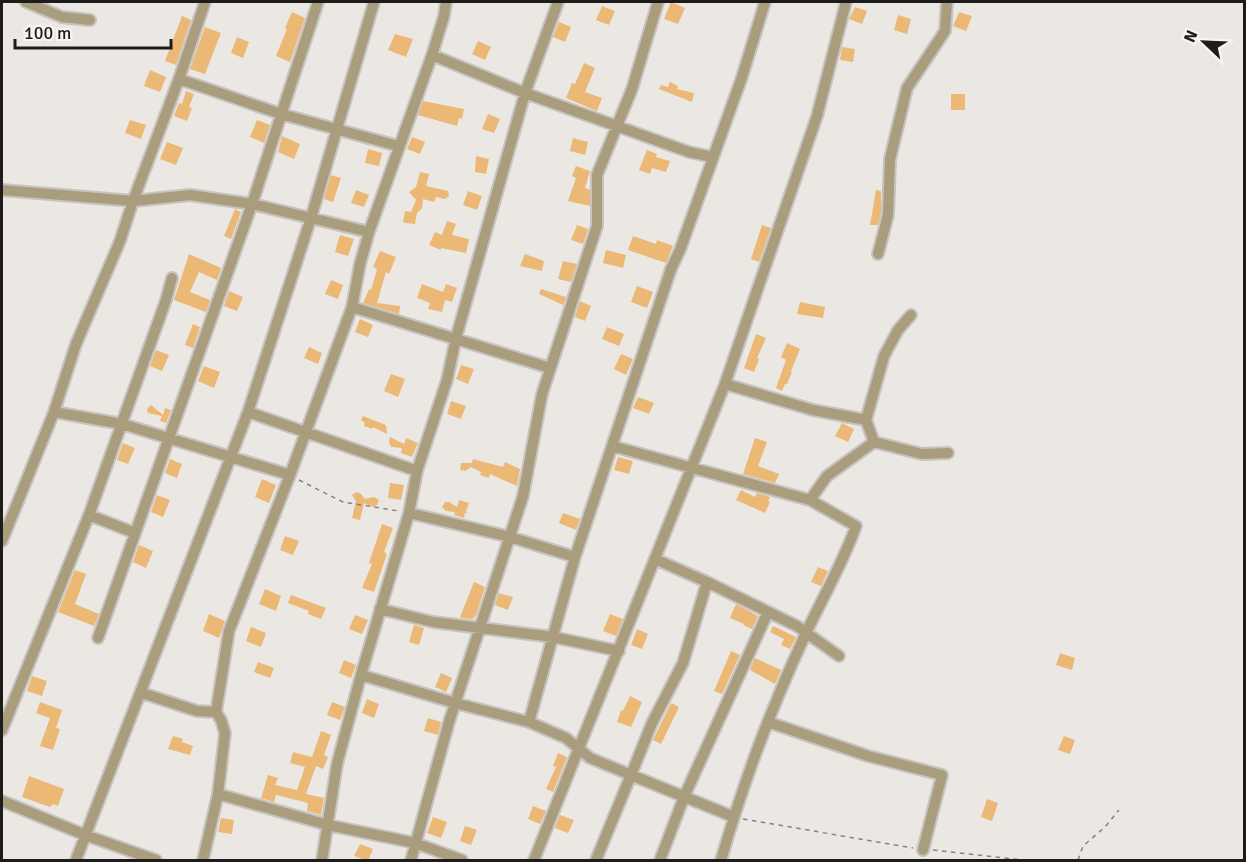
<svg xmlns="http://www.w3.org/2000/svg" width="1246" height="862" viewBox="0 0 1246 862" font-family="Signika,sans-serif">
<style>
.building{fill:#ebb876}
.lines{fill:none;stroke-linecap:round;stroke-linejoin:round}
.minor-casing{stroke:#c6c3c0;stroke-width:14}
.path{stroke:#858380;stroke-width:1.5;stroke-dasharray:4.5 4.5;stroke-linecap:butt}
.minor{stroke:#a99d7e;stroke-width:10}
</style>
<rect width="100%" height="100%" fill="#ebe8e4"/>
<path class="building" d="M671 2 685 8 678 24 664 19Z
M602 6 615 11 609 25 596 20Z
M855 7 867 11 862 24 849 19Z
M292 12 305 18 290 62 276 56 287 29 285 28Z
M959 12 972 16 966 31 953 26Z
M898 15 911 19 907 34 894 30Z
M182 16 191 20 176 65 165 61Z
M559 22 571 27 565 42 553 37Z
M205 27 221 33 205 74 190 69Z
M395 34 413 39 406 57 388 50Z
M237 37 249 42 243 58 231 53Z
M478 41 491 47 485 60 472 54Z
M842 47 855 49 853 62 840 60Z
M584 63 595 68 585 92 602 98 597 111 566 98 572 83 575 84Z
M150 70 166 77 160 92 144 86Z
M670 82 678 86 677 89 694 93 692 102 659 89 661 85 668 87Z
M186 91 194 94 189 107 192 108 187 121 174 116 179 103 182 104Z
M951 94H965V110H951Z
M423 101 464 109 462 119 459 118 457 126 418 115Z
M488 114 500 119 494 133 482 129Z
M130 120 146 125 141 139 125 133Z
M257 120 270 125 264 143 250 137Z
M282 136 300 144 294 159 278 152Z
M412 137 425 142 420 154 407 149Z
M573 138 588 142 585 155 570 151Z
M167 142 183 148 176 165 160 159Z
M368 149 382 153 379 166 365 163Z
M647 150 657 154 656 157 670 161 666 172 652 168 650 174 639 170Z
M476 156 489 159 486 174 475 172Z
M576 166 590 171 585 188 590 190V206L568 201 576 178 572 176Z
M420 172 429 174 426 186 448 191 449 196 445 199 436 197 434 202 423 199 422 208 417 213 415 224 406 223 403 222 405 211 411 212 416 200 409 192 416 187Z
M331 175 341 178 333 202 324 199Z
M356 190 369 195 364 207 351 203Z
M876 190 881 191V214L878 225H870Z
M468 191 482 196 477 210 463 205Z
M235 209 241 212 231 239 224 236Z
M447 221 456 224 452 235 469 239 466 253 441 248V250L429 245 435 232 442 235Z
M577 225 588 229 583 244 571 240Z
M762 225 771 228 759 262 751 259Z
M340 235 354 239 348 256 335 252Z
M633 236 656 244 657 240 673 246 666 263 628 250Z
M606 250 626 255 623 268 603 263Z
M380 251 396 257 389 274 386 272 377 303 400 306 399 314 363 303 369 289 371 290 377 269 373 267Z
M189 254 221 268 217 280 199 272 190 292 210 300 206 312 174 300Z
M525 254 544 261 542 271 520 266Z
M563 261 577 264 571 282 558 279Z
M331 280 343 285 338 299 325 294Z
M422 284 443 292 446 284 457 288 452 302 445 300 442 312 428 309 430 303 417 298Z
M637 286 653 292 647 308 631 302Z
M541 289 566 297 561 312 563 305 539 294Z
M229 291 243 297 237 311 224 306Z
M580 301 591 306 585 321 575 317Z
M800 302 825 307 823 318 797 314Z
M360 319 373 325 368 337 355 332Z
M193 324 200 327 193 348 185 345Z
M607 327 624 334 619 346 602 339Z
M756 334 766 338 757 358 759 359 754 372 744 368Z
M787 343 800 349 791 371 792 372 787 384H785L782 391 776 388 786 360 781 357Z
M309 347 322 353 318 364 304 358Z
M156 350 169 355 162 371 150 366Z
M621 354 633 359 626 375 614 369Z
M461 365 474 369 468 384 456 379Z
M204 366 220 372 214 388 198 381Z
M391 374 405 379 398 397 384 391Z
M638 397 654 403 649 414 633 408Z
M451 401 466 406 461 419 447 414Z
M151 405 163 415 165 408 171 410 166 423 160 421 162 416 148 413 147 409Z
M363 416 386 425 387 434 373 427 372 429 364 426 365 423 361 420Z
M842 423 854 429 848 442 835 436Z
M390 437 404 444 406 438 418 443 412 457 401 453 402 448 391 447 389 442Z
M755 438 767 442 758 466 779 474 775 483 743 474Z
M123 443 135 448 128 464 117 460Z
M618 457 633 461 629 474 614 470Z
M170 459 182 464 177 478 165 473Z
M473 459 503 467 505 462 520 469 517 486 490 474 489 478 480 475 481 472 471 467 465 471 460 470 461 463H472Z
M262 479 276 485 269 503 255 497Z
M390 483 404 485 401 500 388 498Z
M741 490 755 497 757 493 770 497 768 501 770 502 765 513 736 500Z
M356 492 360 493 365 499 374 497 379 500 377 505 373 507 364 503 360 520 352 518 356 501 352 495Z
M157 495 170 500 163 517 151 512Z
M459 500 469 503 466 512 469 514 465 513 464 518 454 515 455 512 446 511 442 507 445 502H449L457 507Z
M563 513 580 519 576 530 559 523Z
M382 524 393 528 384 552 387 554 374 592 362 588 372 564 369 563Z
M285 536 299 541 293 555 280 550Z
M139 545 153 551 146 568 133 562Z
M818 567 828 571 821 586 811 582Z
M75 570 86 574 75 604 99 614 94 626 58 612Z
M474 582 485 587 476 615 473 619 462 618 460 617Z
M265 589 281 596 276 611 259 604Z
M499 593 513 597 508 610 495 605Z
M291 595 326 608 321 619 308 614 309 611 288 603Z
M736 604 758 616 752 629 743 625 744 624 730 618Z
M209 614 225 621 219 638 203 631Z
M610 614 623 619 616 636 603 631Z
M355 615 368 620 362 634 349 629Z
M414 625 424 628 419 645 409 642Z
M773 626 796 637 790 649 781 645 784 639 770 632Z
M251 627 266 633 261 647 246 641Z
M637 629 648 634 642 649 631 645Z
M731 651 740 655 722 694 714 691Z
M1060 653 1075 658 1072 670 1056 665Z
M755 658 781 670 775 684 750 670Z
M344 660 356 665 351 678 339 673Z
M258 662 274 668 270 678 254 672Z
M441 673 452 678 446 692 435 687Z
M32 676 47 681 42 696 27 691Z
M630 696 642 702 631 727 617 722 621 710 623 711Z
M367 699 379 704 374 718 362 713Z
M40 702 62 710 56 728 60 729 53 750 40 746 50 718 36 713Z
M332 702 345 707 340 720 327 715Z
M671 703 679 707 661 744 653 740Z
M428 718 441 722 438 735 424 731Z
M321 731 331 735 324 755 328 757 323 769 316 766 306 794 324 798 321 815 307 811 308 803 276 795 274 802 261 798 268 775 278 778 275 785 297 790 305 767 290 763 293 752 312 757Z
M173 736 183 739 182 742 193 746 190 755 168 749Z
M1064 736 1075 740 1070 754 1058 750Z
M558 753 567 757 553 792 546 789 556 767 553 766Z
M29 776 64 789 58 806 53 804 50 807 22 797Z
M987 799 998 803 992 821 981 817Z
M533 806 546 811 540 824 528 819Z
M560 815 574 820 568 833 555 828Z
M433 817 447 822 441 838 427 833Z
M221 818 234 820 232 834 218 832Z
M465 826 477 830 471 845 460 841Z
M360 844 373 849 368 861 354 856Z"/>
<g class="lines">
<defs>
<path id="minor" d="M26 2 62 17 90 20
M432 55 525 93 689 152 712 157
M179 79 281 114 398 146
M2 190 133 201 190 195 252 204 369 232
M878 254 888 215 890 159 907 88 945 31 947 2
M352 307 550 368
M725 384 813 410 866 420
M54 412 122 424 290 475
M248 412 417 471
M874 442 866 420 884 356 898 330 911 315
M612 446 810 500 856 526C843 563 823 597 806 633 772 706 743 783 721 860
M810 500 827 476 874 442 922 454 948 453
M409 513 510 537 575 557
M89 515 135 533
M2 541 54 412 76 344 120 241 133 201 179 79 205 2
M655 559 707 582 797 626 839 656
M707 582 683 663 652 723 631 775 734 817
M380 609 433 622 553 637 619 651
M98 638 252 204 318 2
M361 675 455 703 529 722 566 738 590 758 631 775 596 860
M142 693 197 711 216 712
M529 722 575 557 671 269 680 250 742 77 765 2
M768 722 868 756 942 775 923 850
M2 730 89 515 166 300 172 278
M218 794 328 825 415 843 462 860
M2 801 85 835 156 860
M76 860 248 412 311 218 374 2
M203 860 218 794 225 733 221 720 216 712 229 631 290 475 352 307 360 264 369 232 432 55 444 16 446 2
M322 860 337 764 361 675 409 513 417 471 447 380 456 338 525 93 558 2
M411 860 449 722 523 496 542 394 597 226V175L632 89 658 2
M534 860 725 384 817 116 846 2
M660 860 684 797 768 612"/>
</defs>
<use href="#minor" class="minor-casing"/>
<path class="path" d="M299 480 343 502 399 511
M743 819 913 848
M933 850 1023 860
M1078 860 1083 846 1105 827 1119 810"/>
<use href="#minor" class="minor"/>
</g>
<rect width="1246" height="862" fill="none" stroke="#1d1c1b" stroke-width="6"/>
<g transform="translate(1204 42) rotate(293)" stroke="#f8f5f1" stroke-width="4.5" paint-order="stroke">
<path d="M0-4.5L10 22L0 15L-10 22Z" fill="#1d1c1b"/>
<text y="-9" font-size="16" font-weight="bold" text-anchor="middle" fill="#1d1c1b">N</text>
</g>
<path d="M15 39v9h156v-9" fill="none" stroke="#1d1c1b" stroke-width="3"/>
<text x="24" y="39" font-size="18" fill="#1d1c1b" stroke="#f8f5f1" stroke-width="4.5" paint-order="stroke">100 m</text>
</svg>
